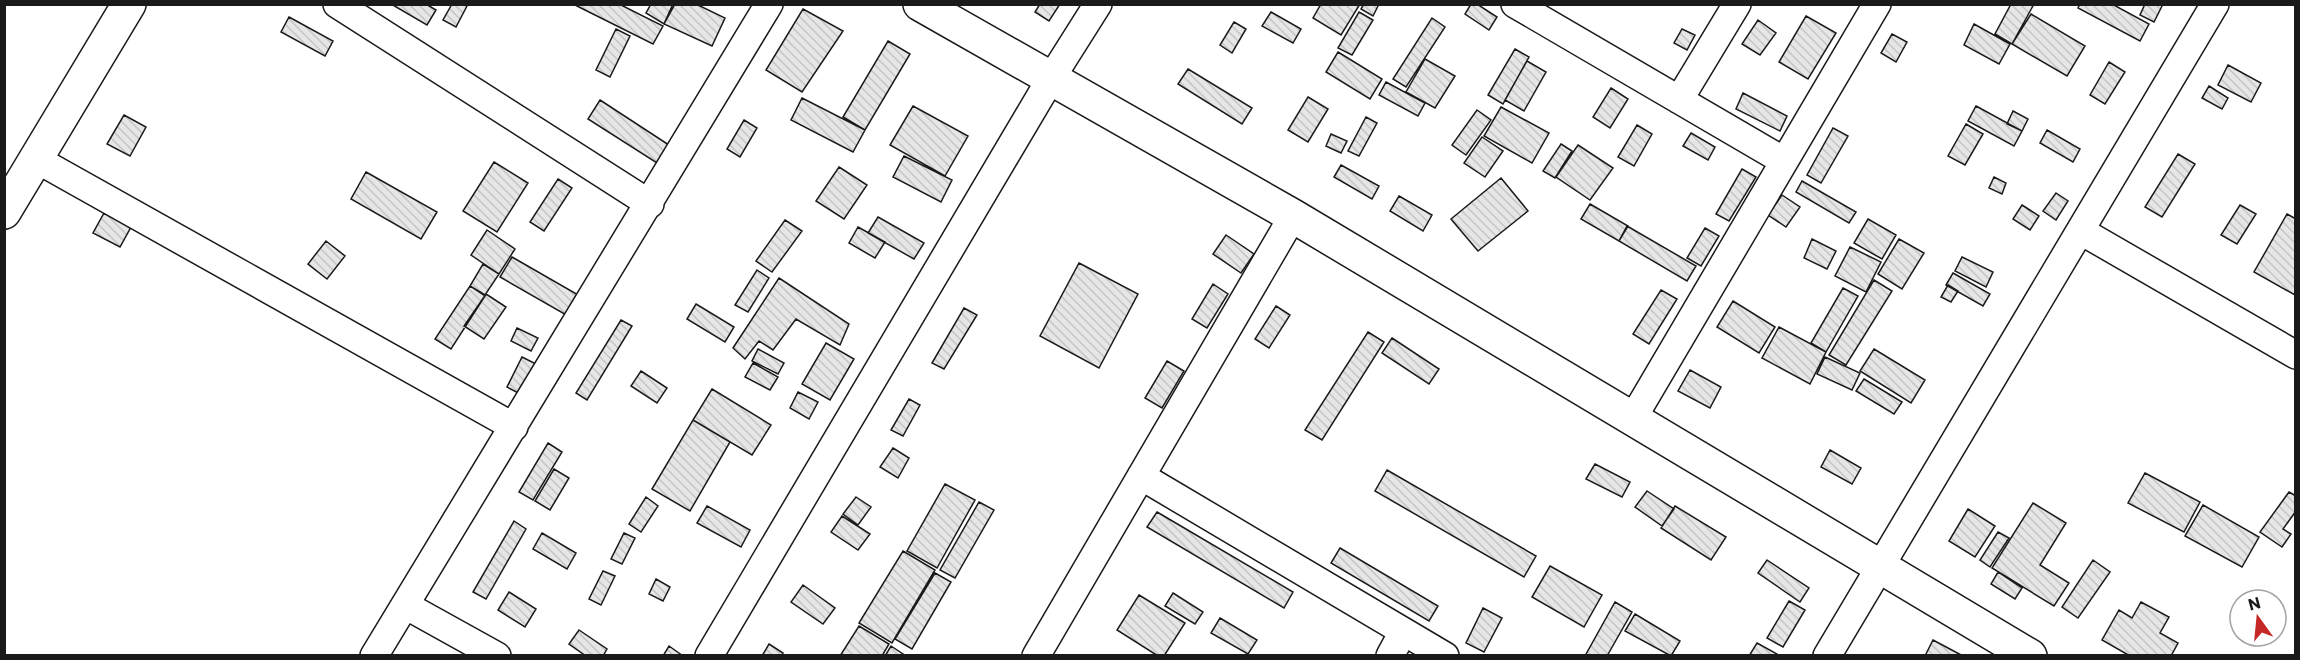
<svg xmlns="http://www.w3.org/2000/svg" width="2300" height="660" viewBox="0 0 2300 660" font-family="Commissioner,sans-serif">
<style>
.building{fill:url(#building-back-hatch);stroke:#1a1a1a;stroke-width:1.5}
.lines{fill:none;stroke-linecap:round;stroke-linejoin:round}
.street-casing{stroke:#1a1a1a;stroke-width:30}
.secondary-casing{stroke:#1a1a1a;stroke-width:36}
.street{stroke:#fff;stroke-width:27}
.secondary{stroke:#fff;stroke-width:33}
</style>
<defs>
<pattern id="building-back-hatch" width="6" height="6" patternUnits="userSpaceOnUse" patternTransform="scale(1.5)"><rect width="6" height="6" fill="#e6e6e6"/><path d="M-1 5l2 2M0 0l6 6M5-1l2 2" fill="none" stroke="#c5c5c5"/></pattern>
</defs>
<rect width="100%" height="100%" fill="#fff"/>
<path class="building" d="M391 4H426L436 10 427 25Z
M452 4H468L456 27 443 20Z
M573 4H619L663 26 653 44Z
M651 4H675L664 24 646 13Z
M673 4H696L725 18 712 46 664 24Z
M1040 4H1060L1049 21 1035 12Z
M1321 4H1360L1341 35 1313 18Z
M1364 4H1379L1373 16 1361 9Z
M1471 4H1477L1497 17 1489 30 1465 14Z
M2011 4H2034L2012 44 1995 34Z
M2080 4H2112L2149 24 2140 41 2078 8Z
M2145 4H2163L2154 22 2140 15Z
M803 9 843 31 802 92 766 70Z
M1271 12 1301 29 1293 43 1262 26Z
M1359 12 1373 20 1352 55 1338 48Z
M2031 14 2085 46 2067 76 2012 44Z
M1806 16 1836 33 1808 79 1779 62Z
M289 17 333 41 325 56 281 32Z
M1432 18 1445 27 1406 87 1393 79Z
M1758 20 1776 33 1760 55 1742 44Z
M1234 22 1246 29 1232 53 1220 45Z
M1974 24 2010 44 1999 64 1964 45Z
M616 29 630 36 610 77 596 70Z
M1682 29 1695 35 1687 50 1674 43Z
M1892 34 1907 42 1896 62 1881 53Z
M888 41 910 54 865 130 843 117Z
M1515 49 1529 57 1503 104 1488 95Z
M1338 52 1382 79 1370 99 1326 72Z
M1425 59 1455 76 1435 108 1406 92Z
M1527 61 1546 72 1524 111 1505 100Z
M2109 62 2125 72 2105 104 2090 95Z
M2228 65 2261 83 2251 102 2218 85Z
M1188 69 1252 108 1242 124 1178 84Z
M1386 82 1425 103 1418 116 1379 95Z
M2209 86 2228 98 2222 109 2202 98Z
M1611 88 1628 99 1610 128 1593 117Z
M1743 93 1787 116 1780 131 1736 109Z
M1308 97 1328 109 1308 142 1288 130Z
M802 98 865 130 853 152 791 120Z
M600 100 669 145 657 163 588 119Z
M913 106 968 136 945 176 890 145Z
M1976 106 2022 131 2014 146 1968 121Z
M1501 107 1549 133 1532 163 1484 136Z
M1477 110 1491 120 1466 155 1452 145Z
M2013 111 2028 119 2022 131 2007 124Z
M124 115 146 127 130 156 107 144Z
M1366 117 1377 123 1359 156 1348 151Z
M744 120 757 128 740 157 727 149Z
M1966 124 1983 134 1965 165 1948 156Z
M1637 125 1652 134 1634 166 1618 157Z
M1833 128 1848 136 1821 183 1807 175Z
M2047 130 2080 149 2073 162 2040 143Z
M1691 133 1715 147 1708 160 1683 146Z
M1331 134 1347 141 1341 153 1326 146Z
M1482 137 1503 151 1485 177 1464 163Z
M1561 144 1572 151 1555 178 1543 171Z
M1578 145 1613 168 1590 200 1556 177Z
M2178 154 2195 164 2162 217 2145 207Z
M904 156 952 180 941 202 893 177Z
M494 162 528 183 497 232 463 211Z
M1341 165 1379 186 1372 199 1334 177Z
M839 167 867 185 844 219 816 201Z
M1742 169 1756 177 1729 221 1716 214Z
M366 172 437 212 421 239 351 199Z
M1994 177 2006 183 2002 194 1989 188Z
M1501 178 1528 211 1478 251 1451 219Z
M558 179 572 188 544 231 530 222Z
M1802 181 1856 212 1849 223 1796 192Z
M2056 193 2068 201 2056 220 2043 211Z
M1782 195 1800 207 1786 227 1768 215Z
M1399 196 1432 215 1423 231 1390 211Z
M1590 204 1628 226 1619 241 1581 219Z
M2022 205 2039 216 2030 230 2013 219Z
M2240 205 2256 214 2237 244 2221 235Z
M104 213 131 227 120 247 93 233Z
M2287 214 2296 219 2295 295 2254 272Z
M878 217 924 243 914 259 868 233Z
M1868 219 1896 235 1882 259 1854 243Z
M785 220 802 231 772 272 756 261Z
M1627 226 1696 266 1687 281 1619 241Z
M858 227 885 242 875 258 849 243Z
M1705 228 1719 236 1701 266 1687 258Z
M487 230 515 249 499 274 471 255Z
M1226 235 1254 254 1241 273 1213 254Z
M1812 239 1836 251 1827 269 1804 258Z
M1899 239 1924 253 1902 289 1878 274Z
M326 241 345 256 327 279 308 264Z
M1850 247 1881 262 1866 292 1835 276Z
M512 257 580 296 568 316 500 277Z
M1962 257 1993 272 1986 287 1955 271Z
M1079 263 1138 294 1099 368 1040 336Z
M483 264 499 274 485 295 470 286Z
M757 270 769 278 748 312 735 305Z
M1953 273 1990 294 1983 306 1946 285Z
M779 278 849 324 840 345 796 319 773 350 759 341 745 359 733 348Z
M1874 280 1892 291 1846 365 1829 355Z
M1213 284 1228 294 1207 328 1192 319Z
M1948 285 1958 291 1951 302 1941 297Z
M470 286 485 296 451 349 435 339Z
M1843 288 1858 296 1826 352 1811 343Z
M1661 290 1677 299 1649 344 1633 334Z
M486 294 506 307 484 339 464 326Z
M1733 301 1775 327 1759 353 1717 327Z
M696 304 734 327 725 342 687 319Z
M1276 306 1290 315 1269 348 1255 339Z
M964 308 977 315 944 369 932 363Z
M621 320 632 326 587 400 576 393Z
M1779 327 1826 352 1810 384 1762 358Z
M517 328 538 338 531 351 511 341Z
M1368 332 1384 342 1322 440 1305 430Z
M1392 338 1439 369 1429 384 1382 353Z
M826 343 854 359 830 400 802 384Z
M758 349 784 363 778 374 752 361Z
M1874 349 1925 380 1911 403 1860 371Z
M522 357 540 366 524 396 507 387Z
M1825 357 1860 373 1852 390 1817 374Z
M1167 361 1184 371 1162 408 1145 398Z
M753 363 778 377 770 390 745 377Z
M1690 370 1721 387 1710 408 1678 391Z
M641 371 667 388 657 403 631 386Z
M1864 379 1902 402 1894 414 1856 391Z
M712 389 771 425 752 455 693 420Z
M798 392 818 402 809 419 790 408Z
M909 399 920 405 903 436 891 430Z
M693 420 730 442 690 511 652 489Z
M548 443 562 452 533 500 519 492Z
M893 448 909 458 898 478 880 467Z
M1830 450 1861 468 1852 484 1821 467Z
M1595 464 1630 482 1622 497 1586 479Z
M554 469 569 478 550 510 535 501Z
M1387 470 1536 556 1524 577 1375 491Z
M2145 473 2200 502 2184 532 2128 503Z
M945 484 975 500 937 568 907 551Z
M1647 491 1674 509 1662 526 1635 507Z
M2289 492 2296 496V511L2283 529 2291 534 2282 547 2260 532Z
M646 497 658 506 641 532 629 524Z
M856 497 871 507 858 525 843 514Z
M979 502 994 510 955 578 940 570Z
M2033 503 2066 523 2040 565 2069 583 2054 606 1992 568Z
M2203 505 2259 537 2242 567 2185 536Z
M707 506 750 530 741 547 697 523Z
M1675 506 1726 537 1711 560 1661 528Z
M1968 509 1995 526 1975 557 1949 541Z
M1157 512 1293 592 1284 608 1147 527Z
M842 516 870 534 858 550 831 532Z
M514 521 526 529 486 599 473 592Z
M1998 532 2009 538 1990 567 1980 560Z
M542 533 576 553 567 569 533 549Z
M624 533 635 538 622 564 611 559Z
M1340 548 1438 606 1429 621 1331 563Z
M903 551 935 570 892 643 859 623Z
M1767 560 1809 588 1800 602 1758 573Z
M2093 560 2110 572 2078 618 2062 607Z
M1550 566 1602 595 1584 627 1532 597Z
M603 571 615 576 601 605 589 599Z
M1998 572 2022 588 2015 599 1991 584Z
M935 573 951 582 912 649 895 639Z
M656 579 670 587 663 601 649 594Z
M803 585 835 608 823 624 791 602Z
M509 592 536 609 525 627 498 610Z
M1173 593 1203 612 1195 624 1165 606Z
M1139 595 1185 623 1164 656H1158L1117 630Z
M1789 601 1805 610 1783 647 1767 638Z
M1615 602 1632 612 1607 656H1585Z
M2141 602 2169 617 2160 633 2178 643 2171 656H2130L2102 640 2119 610 2132 618Z
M1483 608 1502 618 1484 652 1466 643Z
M1635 614 1680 641 1671 656 1625 631Z
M1220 618 1257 640 1248 654 1211 633Z
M859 626 889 644 882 656H840Z
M579 630 607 649 603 656H586L569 644Z
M1933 640 1963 656H1925Z
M1757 643 1777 654 1776 656H1749Z
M769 644 783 653 781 656H762Z
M669 646 683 656H663Z
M891 646 906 656H885Z"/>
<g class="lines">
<defs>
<path id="street" d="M337 4 650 204
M1515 4 1784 161
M1679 100 1737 4
M36 159 514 427
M2081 231 2296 355
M1633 418 1877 4
M1141 476 1445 656
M405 605 497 656
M374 656 769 4
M709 656 1050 80 1098 4
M1036 656 1293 216
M1390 656 1403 632
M1827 656 2215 4"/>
<path id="secondary" d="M920 4 1293 216 2030 656
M4 212 129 4"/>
</defs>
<use href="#street" class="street-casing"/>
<use href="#secondary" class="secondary-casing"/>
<use href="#street" class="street"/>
<use href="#secondary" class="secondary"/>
</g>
<rect width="2300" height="660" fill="none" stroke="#1a1a1a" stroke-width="12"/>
<g transform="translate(2258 618) rotate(345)"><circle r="28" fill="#ffffff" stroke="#a3a3a3" stroke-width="1.5"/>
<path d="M0-4.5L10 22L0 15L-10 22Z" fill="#c62828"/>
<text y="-9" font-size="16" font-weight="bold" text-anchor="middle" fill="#1a1a1a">N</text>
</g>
</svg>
